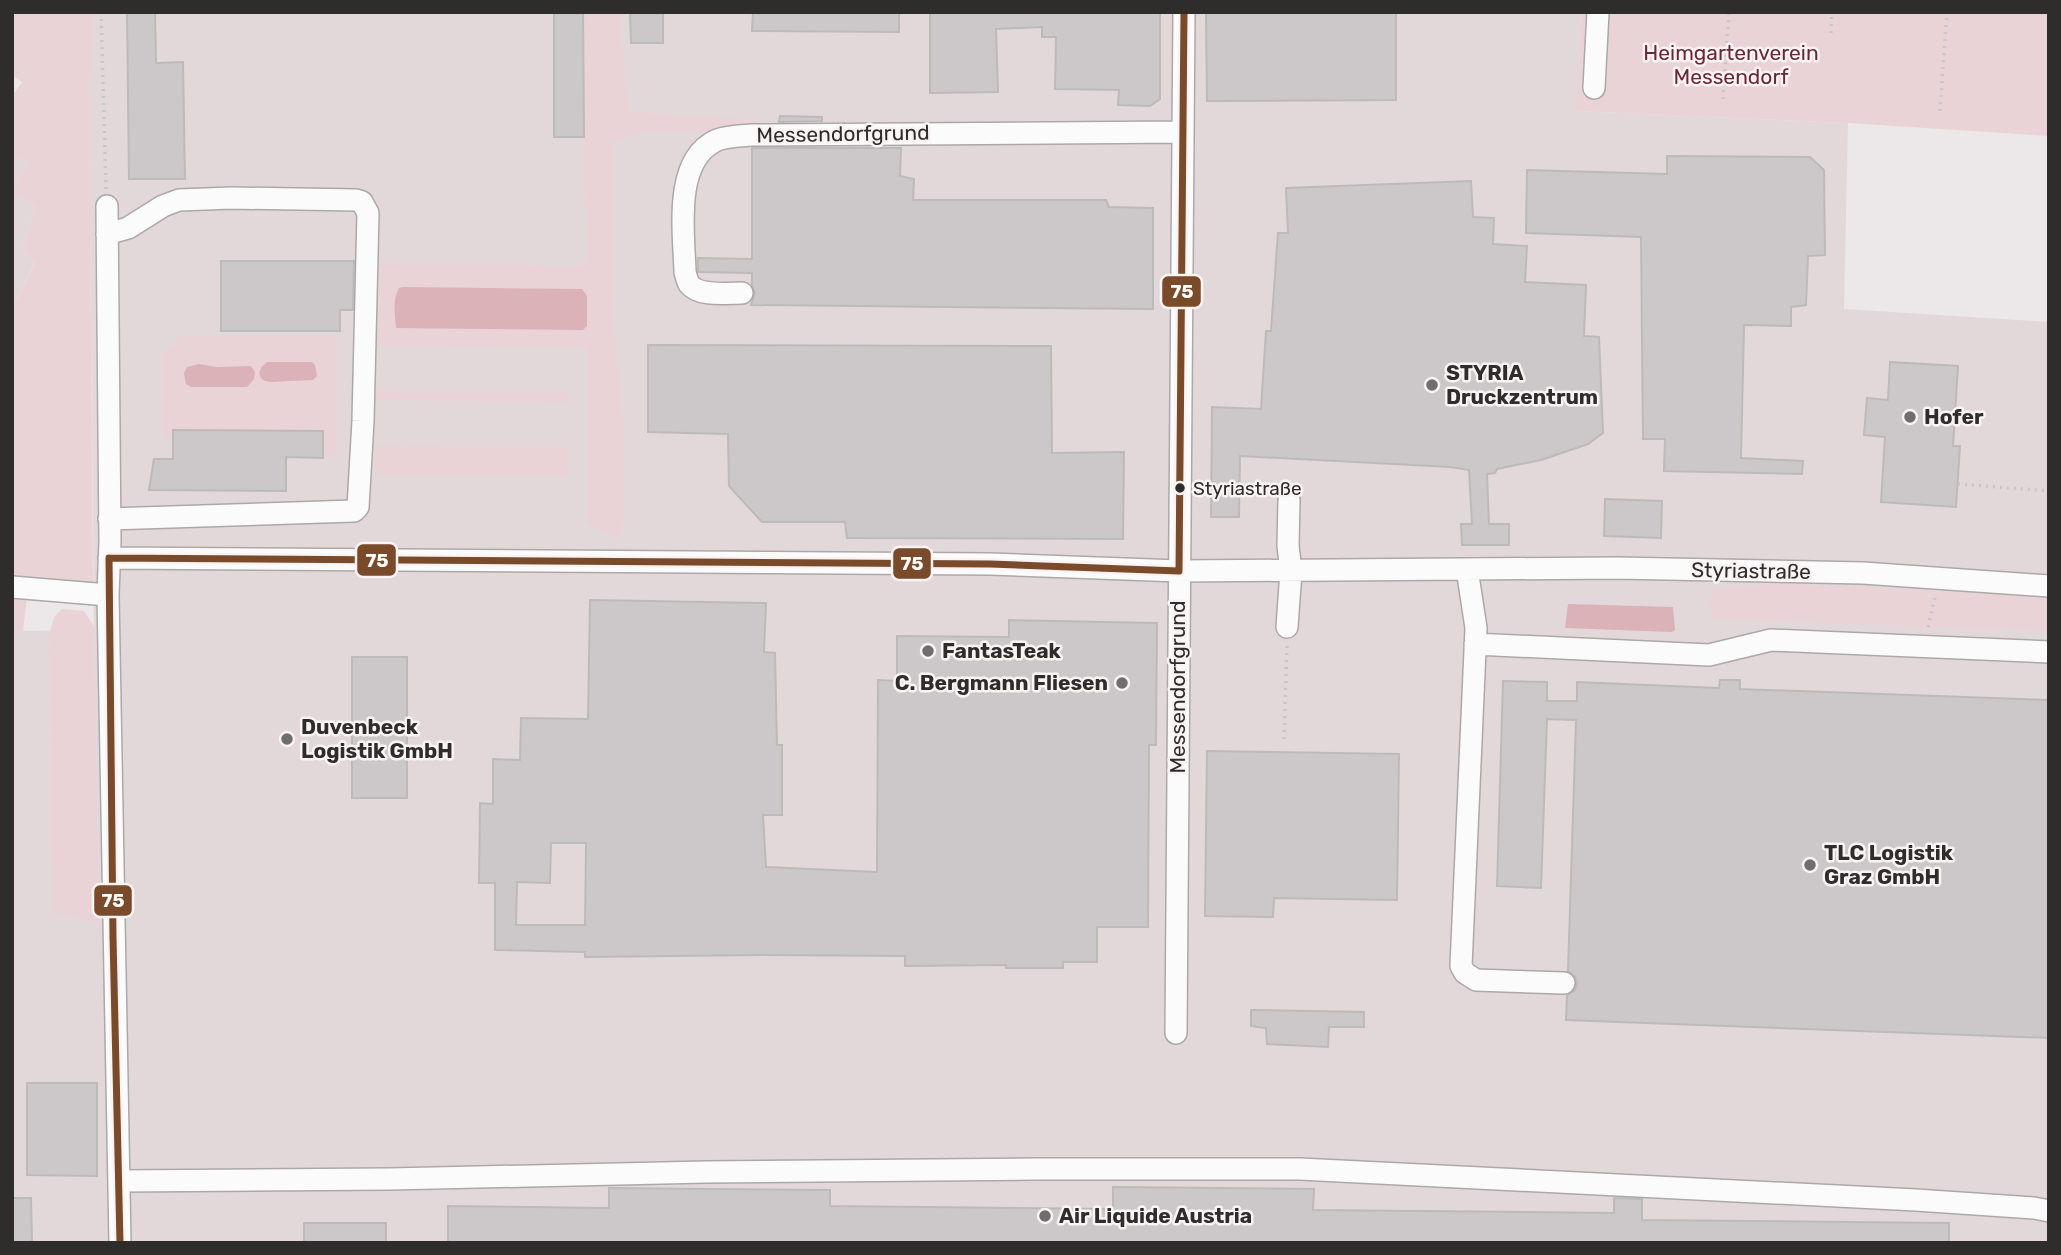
<svg xmlns="http://www.w3.org/2000/svg" width="2061" height="1255" viewBox="0 0 2061 1255" font-family="Rubik,sans-serif">
<style>
.built{fill:#e3d8d9}
.green{fill:#ead3d6}
.water{fill:#dab2b8}
.building{fill:#ccc8c9;stroke:#bdbaba;stroke-width:2;fill-rule:evenodd}
.lines{fill:none;stroke-linecap:round;stroke-linejoin:round}
.minor-casing{stroke:#aca8a9;stroke-width:24}
.path{stroke:#c8c7c7;stroke-width:3.5;stroke-dasharray:2 5;stroke-linecap:butt}
.minor{stroke:#fcfbfc;stroke-width:21}
.bus-1-casing{stroke:#faf3f4;stroke-width:12}
.bus-1{stroke:#7a4b2a;stroke-width:7}
.poi-dot{fill:#716d6e;stroke:#faf3f4;stroke-width:2.5}
.bus-dot{fill:#2f2c2c;stroke:#faf3f4;stroke-width:2.5}
.labels{text-anchor:middle;stroke-width:5;stroke-linejoin:round;paint-order:stroke}
.bus-label{font-size:19px;fill:#2f2c2c;stroke:#faf3f4;text-anchor:start}
.park-label{font-size:21px;fill:#6a2835;stroke:#faf3f4}
.street-label{font-size:21px;fill:#2f2c2c;stroke:#faf3f4}
.poi-label{font-size:21px;font-weight:bold;fill:#2f2c2c;stroke:#faf3f4;text-anchor:start}
.line-badge{stroke:#faf3f4;stroke-width:2.5}
.badge-label{font-size:19px;text-anchor:middle;font-weight:bold;fill:#fff}
</style>
<rect width="100%" height="100%" fill="#ece7e8"/>
<path class="built" d="M88 12H1582L1577 111 1848 123 1844 309 2049 322V1243H12V631L94 630Z
M12 154 30 164 36 206 23 248 35 262 19 296 12 305Z"/>
<path class="green" d="M12 12H94L89 81 93 582 78 588 29 579 23 631H12V305L19 296 35 263 23 248 36 206 13 192 29 164 12 154V96L22 82 12 75Z
M583 12H619L628 112 760 120 747 136 701 130 649 132 613 141V315L623 420 624 518 619 540 587 523V347L376 345V330L379 329 380 263 586 266Z
M1582 12H2049V136L1848 123 1576 111Z
M181 336H337V457H323L322 431 173 429V442L165 439 162 431 163 355Z
M376 391 569 393V402L376 400Z
M375 446 569 447V476L375 475Z
M1775 584 1932 590 1938 593 1957 592 2049 597V631L1714 619C1709 607 1707 598 1717 589Z
M62 609 84 611 94 626 99 923 57 914 53 907 49 636 54 617Z"/>
<path class="water" d="M402 287 582 289 587 296V326L583 330 396 328C395 314 392 301 399 288Z
M267 362H312L315 365 317 376 313 380 270 382C256 380 257 369 267 362Z
M199 364 216 367 251 366 255 372 254 379 247 387H191L186 384 184 373 187 367Z
M1568 604 1673 607 1675 630 1672 632 1565 628Z"/>
<path class="building" d="M127 12H155L156 63 183 62 185 179H129Z
M554 12H583L584 137H554Z
M630 12H663V43H631Z
M753 12H899V32L752 31Z
M930 12H1160V99L1150 106 1118 105 1119 90 1055 89 1056 37H1042V27L996 29 998 92 930 93Z
M1206 12H1396V100L1207 101Z
M780 116 822 117V121L779 122Z
M752 148H901L900 176 914 179 913 200H1106L1109 207 1153 208V309L751 305 755 293 752 285V273L698 272V258L752 259Z
M1667 156 1810 157 1824 170 1825 255 1808 256 1806 305 1791 307V326L1744 325 1741 458 1803 461 1802 474 1664 471 1665 439H1643L1641 237 1526 233 1527 170 1667 174Z
M1471 181 1473 217 1494 218 1493 244 1527 246 1525 282 1586 285 1584 336 1599 337 1603 433 1588 444 1541 460 1497 469 1495 473 1487 474 1489 524H1509V545H1462L1461 524H1472L1469 470 1450 467 1240 456 1239 517H1211L1212 407 1261 409 1266 331H1271L1278 233H1288L1286 188Z
M221 261H354L353 310H340V331H221Z
M648 345 1051 346 1052 453 1124 452 1123 539 847 538 845 522H762L729 486 728 434 648 432Z
M1890 362 1958 366 1953 446H1960L1956 507 1881 502 1885 437 1864 435 1867 398 1888 400Z
M173 430 323 431V458L286 457V491L149 490 154 459H173Z
M1605 499 1662 501 1661 538 1604 536Z
M590 600 766 603 764 652 775 653 777 745H782V815H763L766 867 877 872 878 680 897 681V636L1009 637V620L1157 623 1156 745H1149L1148 927H1097V962H1063V968H1006V965L905 966V956L762 955 585 957V952L495 950V883H479L480 803 493 804V759L520 760 521 718 588 719ZM551 843H586L585 925H516L517 882 550 883Z
M352 657H407V798H352Z
M1720 680H1740V689L2049 700V1038L1566 1020 1567 995 1575 990 1577 984 1575 976 1568 971 1576 720 1547 719 1541 888 1497 886 1503 681 1547 682V701H1577V682L1719 688Z
M1207 751 1399 754 1397 900 1274 898 1273 917 1205 916Z
M1251 1010 1364 1012V1027H1329L1328 1047 1267 1044 1266 1028 1251 1026Z
M27 1083H97V1176L27 1175Z
M1113 1187 1314 1189 1313 1210 1614 1213V1198L1642 1199V1220L1949 1223V1243H448V1206L609 1208V1188L830 1190V1206L1113 1209Z
M12 1198H31L32 1243H12Z
M304 1223H386V1243H304Z"/>
<g class="lines">
<defs>
<path id="minor" d="M1594 88 1598 12
M107 206 110 541 108 595 120 1243
M107 234 128 228 163 206 179 200 231 198 356 200 362 202 368 213 363 421 358 507 354 511 109 519
M742 293C727 293 699 297 689 284 687 280 686 276 685 272 684 233 673 162 715 141 725 136 741 136 752 135L1182 132
M109 558 990 564 1179 571 1617 568 1863 573 2049 586
M1467 569 1476 628 1461 966 1465 973 1476 980 1564 983
M12 587 108 595
M1287 627 1291 571 1288 546 1289 500
M1475 644 1709 655 1771 640 2049 652
M1176 1033 1184 12
M119 1181 390 1179 706 1172 1035 1169H1300L1916 1200 2034 1208 2049 1211"/>
</defs>
<use href="#minor" class="minor-casing"/>
<path class="path" d="M101 12 106 189
M1831 33 1832 12
M1723 99 1729 12
M1940 111 1947 12
M1958 484 2049 491
M1928 627 1935 597
M1284 739 1287 646"/>
<use href="#minor" class="minor"/>
<defs>
<path id="bus-1" d="M109 558 990 564 1179 571
M109 558 113 937 120 1243
M1179 571 1184 12"/>
</defs>
<use href="#bus-1" class="bus-1-casing"/>
<use href="#bus-1" class="bus-1"/>
</g>
<g class="poi-dot">
<circle cx="1432" cy="385" r="7"/>
<circle cx="1910" cy="417" r="7"/>
<circle cx="928" cy="651" r="7"/>
<circle cx="1122" cy="683" r="7"/>
<circle cx="287" cy="739" r="7"/>
<circle cx="1810" cy="865" r="7"/>
<circle cx="1045" cy="1216" r="7"/>
</g>
<circle class="bus-dot" cx="1180" cy="488" r="6"/>
<g class="labels">
<g class="bus-label">
<text x="1193" y="495">Styriastraße</text>
</g>
<g class="park-label">
<text x="1731" y="60">Heimgartenverein<tspan x="1731" dy="24">Messendorf</tspan></text>
</g>
<g class="street-label">
<text transform="translate(843 134) rotate(-1)" y="7">Messendorfgrund</text>
<text transform="translate(1751 571) rotate(1)" y="7">Styriastraße</text>
<text transform="translate(1178 687) rotate(-90)" y="7">Messendorfgrund</text>
</g>
<g class="poi-label">
<text x="1446" y="380">STYRIA<tspan x="1446" dy="24">Druckzentrum</tspan></text>
<text x="1924" y="424">Hofer</text>
<text x="942" y="658">FantasTeak</text>
<text x="1108" y="690" text-anchor="end">C. Bergmann Fliesen</text>
<text x="301" y="734">Duvenbeck<tspan x="301" dy="24">Logistik GmbH</tspan></text>
<text x="1824" y="860">TLC Logistik<tspan x="1824" dy="24">Graz GmbH</tspan></text>
<text x="1059" y="1223">Air Liquide Austria</text>
</g>
</g>
<g class="line-badge">
<rect x="1161" y="275" width="41" height="33" rx="7" fill="#7a4b2a"/>
<rect x="356" y="543" width="41" height="34" rx="7" fill="#7a4b2a"/>
<rect x="892" y="547" width="40" height="33" rx="7" fill="#7a4b2a"/>
<rect x="93" y="884" width="40" height="33" rx="7" fill="#7a4b2a"/>
</g>
<g class="badge-label">
<text x="1182" y="298">75</text>
<text x="377" y="567">75</text>
<text x="912" y="570">75</text>
<text x="113" y="907">75</text>
</g>
<rect width="2061" height="1255" fill="none" stroke="#2f2c2c" stroke-width="28"/>
</svg>
